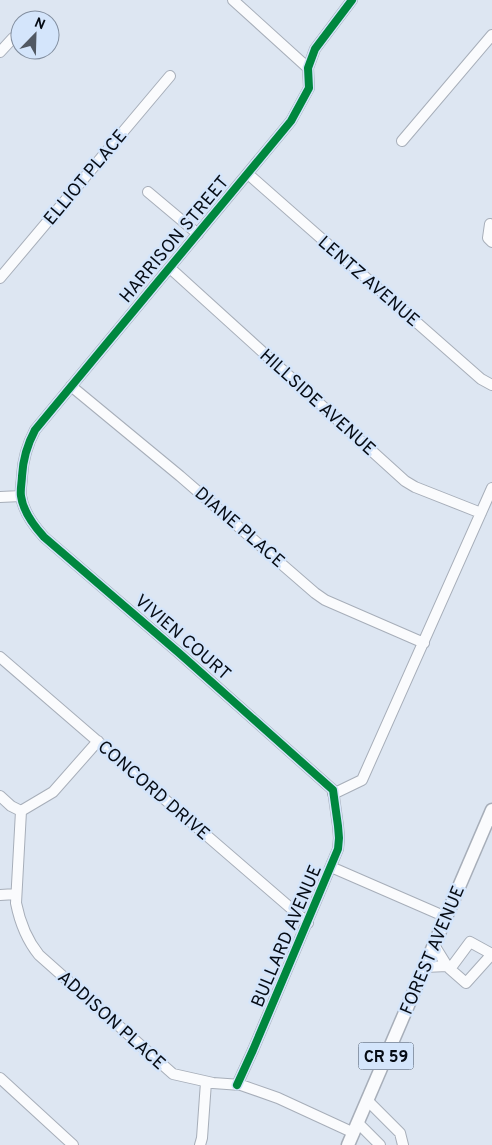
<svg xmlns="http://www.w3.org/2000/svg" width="492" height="1145" viewBox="0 0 492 1145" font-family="Overpass,sans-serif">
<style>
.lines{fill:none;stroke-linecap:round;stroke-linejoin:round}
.minor-casing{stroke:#a7aeb9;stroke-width:12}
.major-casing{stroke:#a7aeb9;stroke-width:15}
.minor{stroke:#fafbfd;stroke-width:10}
.major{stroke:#fafbfd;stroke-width:12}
.cycleway-casing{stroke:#d4e5fb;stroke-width:11}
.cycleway{stroke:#00873e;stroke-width:8}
.labels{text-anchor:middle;stroke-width:5;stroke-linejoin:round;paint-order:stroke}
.shield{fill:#d4e5fb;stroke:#444d5a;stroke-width:1}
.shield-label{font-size:16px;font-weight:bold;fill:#060c15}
.street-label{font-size:18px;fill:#060c15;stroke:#d4e5fb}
</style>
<rect width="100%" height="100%" fill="#dde6f2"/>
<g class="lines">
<defs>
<path id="minor" d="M233 0 308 68
M0 52 13 38
M402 141 492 35
M248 174 481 379 492 385
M148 192 198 234
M490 224 488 238 492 242
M170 268 405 481 415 487 481 513
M0 278 170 76
M71 386 180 476 315 593 325 600 424 643
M0 497 21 496
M0 657 308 923
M333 794 362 780 492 488
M0 796 11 806 21 811
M21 811 16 903C20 923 26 939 39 955L173 1074 213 1083 241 1085 278 1098 354 1133
M21 811 53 792 98 741
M331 867 446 917
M0 895 16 894
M434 945 447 966 450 969 466 983 492 954 470 942 450 969
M425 967 447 966
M0 1078 73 1145
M237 1085 253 1050 338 849 339 838 338 826 333 790 179 653 44 537C34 526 23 511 21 496 20 489 22 482 22 476 23 458 27 445 35 430L291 121 309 88 308 68 315 49 352 0
M367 1100 400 1133 403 1145
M358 1123 380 1145
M200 1145 202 1138 206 1082"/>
<path id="major" d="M348 1145 492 810"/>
</defs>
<use href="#minor" class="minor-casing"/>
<use href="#major" class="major-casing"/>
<use href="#minor" class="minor"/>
<use href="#major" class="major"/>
<defs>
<path id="cycleway" d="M237 1085 253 1050 338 849 339 838 338 826 333 790 179 653 44 537C34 526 23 511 21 496 20 489 22 482 22 476 23 458 27 445 35 430L291 121 309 88 308 68 315 49 352 0"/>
</defs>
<use href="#cycleway" class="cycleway-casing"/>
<use href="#cycleway" class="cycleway"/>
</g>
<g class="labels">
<rect class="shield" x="358.5" y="1042.5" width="55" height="27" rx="4"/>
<g class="shield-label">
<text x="386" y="1062">CR 59</text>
</g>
<g class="street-label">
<text transform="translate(85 177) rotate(-50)" y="6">ELLIOT PLACE</text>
<text transform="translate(174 239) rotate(-50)" y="6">HARRISON STREET</text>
<text transform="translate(369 281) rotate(41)" y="6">LENTZ AVENUE</text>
<text transform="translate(318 402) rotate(42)" y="6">HILLSIDE AVENUE</text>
<text transform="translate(240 527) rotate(41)" y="6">DIANE PLACE</text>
<text transform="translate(183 637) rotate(41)" y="6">VIVIEN COURT</text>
<text transform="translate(154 790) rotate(41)" y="6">CONCORD DRIVE</text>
<text transform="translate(286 936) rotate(-67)" y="6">BULLARD AVENUE</text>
<text transform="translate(432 950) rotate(-67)" y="6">FOREST AVENUE</text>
<text transform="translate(112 1020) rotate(42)" y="6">ADDISON PLACE</text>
</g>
</g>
<g transform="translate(35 35) rotate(23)"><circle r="24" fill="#d4e5fb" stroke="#828e9f"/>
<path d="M0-4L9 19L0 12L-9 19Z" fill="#515862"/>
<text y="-8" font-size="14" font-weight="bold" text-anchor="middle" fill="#060c15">N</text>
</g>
</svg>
